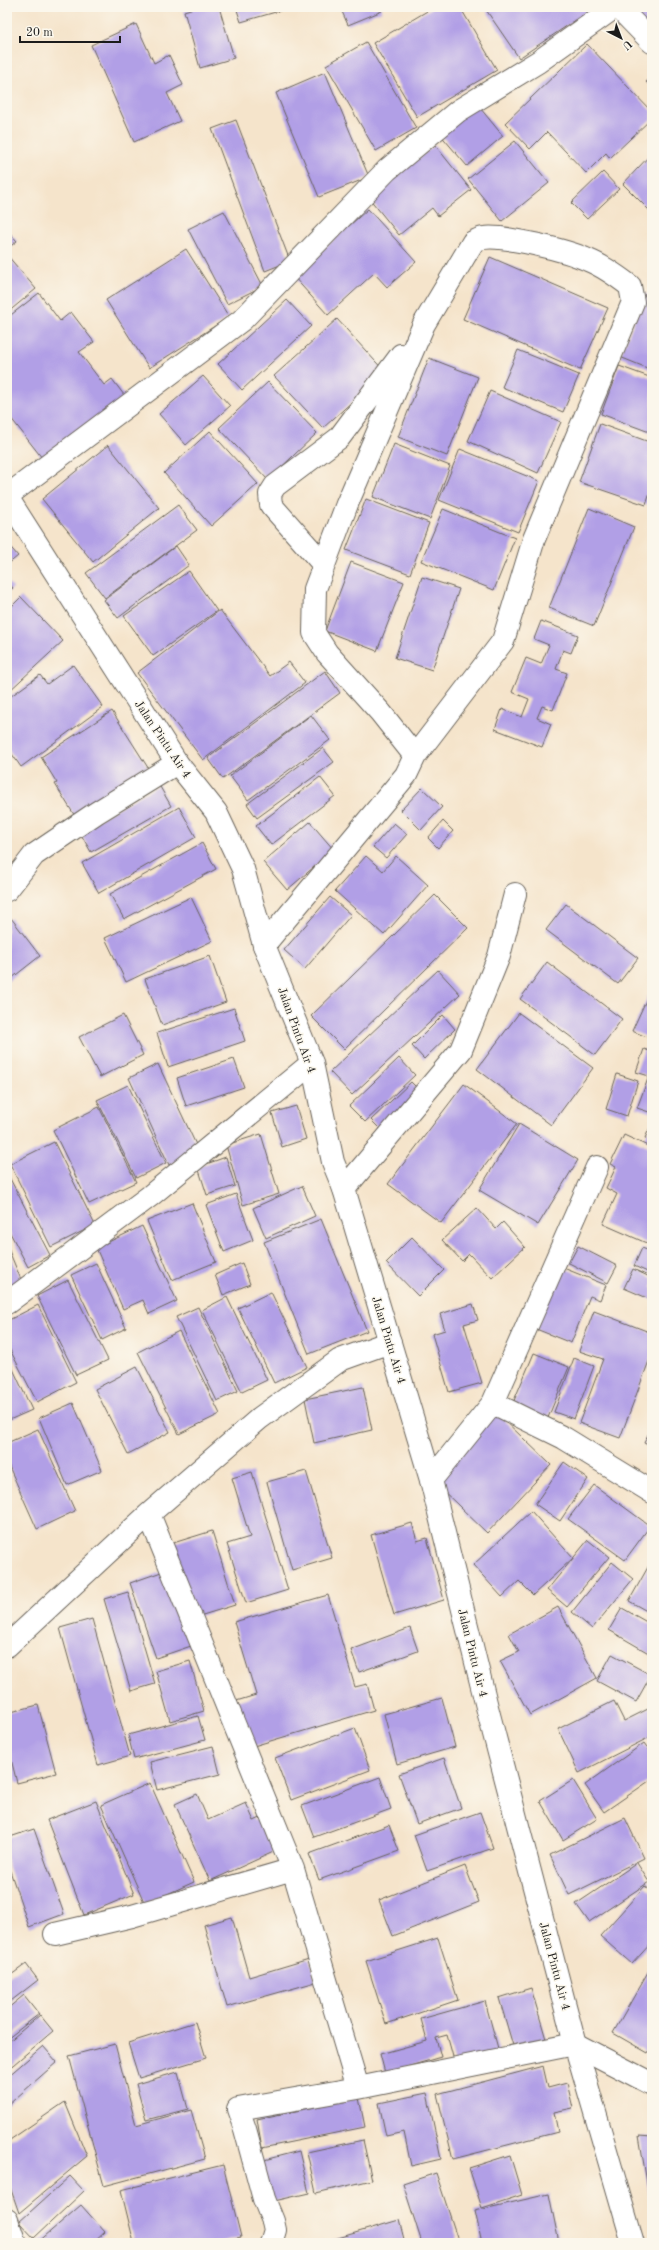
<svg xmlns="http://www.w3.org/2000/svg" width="659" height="2250" viewBox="0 0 659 2250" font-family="'Old Standard TT',serif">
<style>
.building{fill:#b19fe6}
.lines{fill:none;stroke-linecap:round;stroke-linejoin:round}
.minor-casing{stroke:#686259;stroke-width:24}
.secondary-casing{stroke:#686259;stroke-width:24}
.minor{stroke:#fff;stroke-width:22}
.secondary{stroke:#fff;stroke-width:22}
.labels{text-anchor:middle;stroke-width:3;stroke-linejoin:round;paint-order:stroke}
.street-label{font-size:12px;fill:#1c1c1c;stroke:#fbf7ec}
</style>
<rect width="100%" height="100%" fill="#fbf7ec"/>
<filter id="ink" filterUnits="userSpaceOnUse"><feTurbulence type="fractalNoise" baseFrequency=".025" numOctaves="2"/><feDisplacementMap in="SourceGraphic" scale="8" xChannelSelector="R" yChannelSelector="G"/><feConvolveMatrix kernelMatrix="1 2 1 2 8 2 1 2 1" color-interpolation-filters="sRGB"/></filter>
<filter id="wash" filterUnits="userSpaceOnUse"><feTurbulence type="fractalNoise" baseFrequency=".012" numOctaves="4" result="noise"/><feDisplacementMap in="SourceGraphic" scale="16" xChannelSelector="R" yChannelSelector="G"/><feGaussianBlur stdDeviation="0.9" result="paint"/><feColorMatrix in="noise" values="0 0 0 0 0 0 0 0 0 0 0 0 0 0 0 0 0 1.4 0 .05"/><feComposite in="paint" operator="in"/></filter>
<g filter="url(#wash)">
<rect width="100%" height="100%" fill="#f5e4cb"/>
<g id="blocks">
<path class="building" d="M197 7H219L234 58 200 68 184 11Z
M236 7H293L241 22Z
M340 7H380L382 11 348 25Z
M434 7H460L497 70 417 117 373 43Z
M484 7H586L589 11 519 58Z
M628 7H652V36Z
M136 24 154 63 169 55 183 85 167 93 180 121 134 142 91 45Z
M366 42 416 128 376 151 326 65Z
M587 44 652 112V118L610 158 606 153 586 173 547 132 530 149 505 123Z
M325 72 369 177 319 197 276 93Z
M652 77V88L646 82Z
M476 103 503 136 467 166 439 133Z
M236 120 290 261 265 271 212 129Z
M515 141 549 183 502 221 468 179Z
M435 145 471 190 438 216 432 208 399 235 369 198Z
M652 153V213L623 184Z
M603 172 619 189 587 219 571 203Z
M368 209 416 262 387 287 374 273 328 315 293 276Z
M224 211 263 286 227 304 188 229Z
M7 230 17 241 7 249Z
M186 249 229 317 149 368 106 300Z
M7 255 36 289 7 313Z
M490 257 608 308 580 370 463 319Z
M39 293 60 321 71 312 94 342 79 352 104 385 112 379 127 399 46 463 7 413V318Z
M645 294 652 296V370L620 357Z
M287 300 311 326 242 390 218 364Z
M337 319 385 372 323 428 274 376Z
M518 350 579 375 563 412 502 387Z
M429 358 478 377 447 456 398 437Z
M619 366 652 378V433L601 414Z
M203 376 230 406 186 445 159 414Z
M268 382 317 433 268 480 219 428Z
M490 391 561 422 538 473 468 441Z
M600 424 652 443V487L646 505 579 482Z
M210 431 258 484 211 526 164 473Z
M394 444 450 466 430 519 373 497Z
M108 445 159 508 93 562 42 499Z
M460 449 539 481 518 532 439 500Z
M366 499 429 523 410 574 346 550Z
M178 505 197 530 105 598 86 573Z
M589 508 634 527 594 626 549 608Z
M443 509 515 538 494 590 421 561Z
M7 543 18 556 7 565Z
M176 546 189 565 118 618 104 600Z
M351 562 404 582 377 651 325 631Z
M189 571 217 611 153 656 124 616Z
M422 577 459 589 432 670 395 658Z
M7 581 13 588 7 593Z
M21 597 63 641 7 693V611Z
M220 610 270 676 289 662 305 683 203 760 137 673Z
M541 621 578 635 571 653 563 650 556 669 567 673 553 710 542 706 537 718 551 724 542 747 495 729 502 709 522 717 529 699 512 692 526 658 541 664 549 645 534 639Z
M73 665 103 707 21 767 7 747V699L40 675 47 684Z
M325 671 340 693 223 779 208 758Z
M112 711 152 774 78 821 55 784 57 783 41 757Z
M311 715 330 740 248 800 230 776Z
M323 748 334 762 257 818 247 804Z
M320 777 335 796 271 845 256 826Z
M159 785 171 806 91 852 79 831Z
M422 788 442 807 421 830 401 810Z
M179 807 196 837 99 893 82 863Z
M443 821 453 831 438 848 428 838Z
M310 822 334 850 287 890 263 862Z
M394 823 407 834 386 858 373 847Z
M202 843 216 869 124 919 110 894Z
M366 856 383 871 396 856 428 885 384 935 335 891Z
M435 895 468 928 344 1049 311 1016Z
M191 897 212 941 126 982 105 938Z
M330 897 351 915 305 969 284 950Z
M566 904 638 958 618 984 546 930Z
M11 918 40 956 7 982V921Z
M210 956 226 1002 162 1025 145 979Z
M547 962 622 1019 595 1055 520 999Z
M438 970 460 994 352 1095 330 1072Z
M648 996 652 998V1039L632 1031Z
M234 1008 245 1041 168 1067 157 1033Z
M519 1013 593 1068 551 1125 477 1069Z
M123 1015 143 1055 100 1077 79 1037Z
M443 1015 455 1029 424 1059 412 1046Z
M644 1049 652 1052V1113L637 1108 649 1076 636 1072Z
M399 1058 415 1075 365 1122 349 1106Z
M234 1059 244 1087 186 1106 177 1078Z
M158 1064 199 1151 169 1165 129 1078Z
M617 1074 638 1081 627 1116 606 1109Z
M411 1082 421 1092 381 1130 371 1120Z
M464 1084 517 1124 441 1223 388 1184Z
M128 1085 166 1163 136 1178 97 1100Z
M296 1106 306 1139 282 1147 272 1113Z
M99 1107 136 1182 89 1204 53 1130Z
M652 1123V1140L645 1138Z
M519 1124 578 1160 538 1225 479 1190Z
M261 1134 279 1194 243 1205 226 1145Z
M624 1135 652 1148 651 1245 603 1224 617 1194 606 1188 616 1167 610 1164Z
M54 1142 95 1225 51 1247 10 1164Z
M226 1157 235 1186 207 1195 198 1167Z
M7 1173 50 1255 28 1267 7 1227Z
M302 1186 315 1216 266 1238 253 1208Z
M236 1194 253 1240 224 1252 206 1205Z
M192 1203 216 1262 172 1280 147 1221Z
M477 1208 496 1229 503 1222 525 1247 492 1278 469 1254 462 1261 442 1240Z
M321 1219 367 1331 309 1354 264 1242Z
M142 1226 177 1301 149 1314 143 1300 123 1309 96 1248Z
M412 1237 444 1270 418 1296 386 1263Z
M7 1246 22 1282 7 1288Z
M578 1246 617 1266 608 1283 569 1263Z
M642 1248 652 1252V1274L634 1266Z
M96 1263 126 1328 102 1340 71 1275Z
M242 1263 250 1284 223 1295 215 1275Z
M561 1267 606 1285 600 1300 590 1296 571 1343 536 1329Z
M633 1269 652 1278V1300L624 1288Z
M68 1280 108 1360 76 1375 37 1296Z
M271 1292 307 1367 274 1383 238 1308Z
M227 1297 267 1380 242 1392 202 1310Z
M473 1304 478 1320 464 1324 482 1383 449 1392 432 1334 445 1330 440 1314Z
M38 1305 76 1382 37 1402 7 1344V1321Z
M198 1307 238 1391 217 1401 176 1317Z
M594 1311 652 1333V1353L620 1438 579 1423 603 1359 579 1351Z
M179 1331 220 1414 179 1434 138 1352Z
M534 1353 569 1367 545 1425 510 1410Z
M7 1356 32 1410 7 1421Z
M574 1358 594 1366 574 1419 554 1412Z
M137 1367 170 1432 128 1454 95 1389Z
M363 1387 372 1430 314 1443 305 1399Z
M73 1403 102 1470 67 1485 39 1418Z
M496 1412 551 1465 487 1533 432 1480Z
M652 1426V1447L644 1443Z
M38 1429 75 1511 37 1529 7 1462V1443Z
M564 1462 588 1479 560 1521 535 1504Z
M306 1471 332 1558 292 1570 267 1482Z
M252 1472 288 1590 246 1603 227 1544 250 1537 232 1478Z
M594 1485 650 1526 625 1560 568 1519Z
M531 1511 573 1558 533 1595 519 1581 502 1597 473 1565Z
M412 1523 417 1541 427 1538 444 1600 394 1615 371 1535Z
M212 1531 235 1605 193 1618 170 1544Z
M588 1540 609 1557 567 1607 547 1590Z
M652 1560V1614L629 1601Z
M612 1562 633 1579 592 1629 572 1612Z
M167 1570 194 1645 156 1658 130 1583Z
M128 1592 155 1684 131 1691 104 1599Z
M328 1595 355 1687 367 1684 374 1710 247 1748 233 1702 256 1695 234 1622Z
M558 1607 597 1678 530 1715 500 1661 519 1652 509 1634Z
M622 1608 652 1625V1655L609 1630Z
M92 1619 130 1756 98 1765 60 1628Z
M410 1628 418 1651 359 1672 351 1650Z
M612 1654 651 1675 636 1702 597 1681Z
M190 1661 204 1711 170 1721 156 1671Z
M442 1698 455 1747 397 1764 384 1714Z
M614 1701 624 1721 652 1707V1736L579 1773 558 1729Z
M38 1705 56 1773 17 1783 7 1743V1713Z
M198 1716 205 1740 134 1759 128 1735Z
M355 1728 370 1770 291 1800 275 1758Z
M644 1743 652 1754V1779L604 1812 585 1785Z
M213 1746 220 1774 157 1790 150 1762Z
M444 1758 461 1808 417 1824 399 1774Z
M380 1777 391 1809 314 1837 302 1806Z
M573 1780 597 1819 563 1840 540 1801Z
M150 1783 194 1882 145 1904 101 1805Z
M197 1794 208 1820 246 1803 254 1821 265 1816 280 1849 210 1881 175 1804Z
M96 1801 134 1894 84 1915 47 1820Z
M480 1812 493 1848 427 1871 414 1835Z
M625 1818 644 1858 569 1895 550 1855Z
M389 1825 399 1851 319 1880 309 1854Z
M34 1829 64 1914 29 1927 7 1862V1838Z
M637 1863 649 1882 589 1922 576 1904Z
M465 1866 479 1902 393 1936 379 1900Z
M645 1886 652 1892V1942L632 1964 600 1936Z
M232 1917 249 1977 309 1959 316 1982 227 2007 204 1925Z
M438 1938 458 2000 386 2024 366 1961Z
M26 1964 38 1980 7 2004V1978Z
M652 1965V2046L648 2053 613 2033Z
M531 1988 546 2039 514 2049 499 1998Z
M24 1995 39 2014 7 2039V2009Z
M485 2001 499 2052 455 2064 447 2035 436 2038 441 2057 385 2073 380 2054 427 2041 421 2019Z
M40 2015 53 2031 7 2070V2043Z
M195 2022 206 2058 139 2078 128 2043Z
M115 2044 136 2125 191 2110 205 2159 104 2186 69 2056Z
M43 2046 57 2062 7 2106V2077Z
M543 2066 548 2088 567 2083 573 2108 554 2112 558 2132 453 2159 437 2094Z
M178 2072 188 2109 146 2120 136 2084Z
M427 2093 441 2159 411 2166 404 2132 386 2136 379 2103Z
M359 2098 365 2127 262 2148 257 2119Z
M65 2102 87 2156 19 2213 7 2178V2142Z
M639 2136 652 2137V2205L651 2206Z
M363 2140 372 2180 316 2193 307 2152Z
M299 2151 309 2193 270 2202 260 2161Z
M510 2155 522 2195 482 2208 469 2168Z
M223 2165 241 2237 216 2243H134L121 2190Z
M436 2173 459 2243H422L403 2184Z
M70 2176 84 2191 34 2238 19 2222Z
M549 2194 559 2243H482L475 2211Z
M81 2205 105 2232 93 2243H37Z
M399 2220 405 2243H321Z"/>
</g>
</g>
<g filter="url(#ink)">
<use href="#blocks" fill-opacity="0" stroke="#686259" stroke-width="1"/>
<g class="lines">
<defs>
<path id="minor" d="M618 7 652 42
M7 496 242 320 387 170 458 111 538 62 615 7
M324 565 271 505 270 494 275 486 339 438 401 355
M7 890 34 855 96 813 177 763
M264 945 406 775 415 756 503 641 534 539 633 302 630 286C617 276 603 266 588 260 569 251 504 235 484 238 480 238 476 241 473 242L424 324 347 504 315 589 314 633 327 653 381 713 415 756
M344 1189 461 1050 499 956 515 894
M7 1303 150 1196 312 1063
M493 1403 597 1167
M431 1480 493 1403 564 1438 652 1492
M149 1514 293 1869 358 2088
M7 1646 149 1514 260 1418 340 1360 390 1342
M55 1934 132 1916 293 1869
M7 2220 15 2243
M271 2243 275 2230 273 2221 264 2199 245 2129 238 2109 358 2088 575 2044 652 2084"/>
<path id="secondary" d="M7 497 177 763 216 812 243 869 264 945 312 1063 333 1162 344 1189 431 1480 487 1707 575 2044 633 2243"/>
</defs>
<use href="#minor" class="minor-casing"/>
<use href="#secondary" class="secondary-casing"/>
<use href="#minor" class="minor"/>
<use href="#secondary" class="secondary"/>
</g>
</g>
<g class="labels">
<g class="street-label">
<text transform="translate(163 739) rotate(56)" y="4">Jalan Pintu Air 4</text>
<text transform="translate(297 1030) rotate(70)" y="4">Jalan Pintu Air 4</text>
<text transform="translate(389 1340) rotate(73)" y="4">Jalan Pintu Air 4</text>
<text transform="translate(473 1653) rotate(76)" y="4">Jalan Pintu Air 4</text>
<text transform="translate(555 1966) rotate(75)" y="4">Jalan Pintu Air 4</text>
</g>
</g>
<rect width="659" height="2250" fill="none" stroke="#fbf7ec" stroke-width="24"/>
<g transform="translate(621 38) rotate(138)" stroke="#fbf7ec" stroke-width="3" paint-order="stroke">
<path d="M0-3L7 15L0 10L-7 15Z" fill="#1c1c1c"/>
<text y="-6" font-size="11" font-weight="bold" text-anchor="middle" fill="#1c1c1c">U</text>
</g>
<path d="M20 36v6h100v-6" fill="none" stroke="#1c1c1c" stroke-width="2"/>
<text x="26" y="36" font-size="12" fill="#1c1c1c" stroke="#fbf7ec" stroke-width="3" paint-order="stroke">20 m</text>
</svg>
